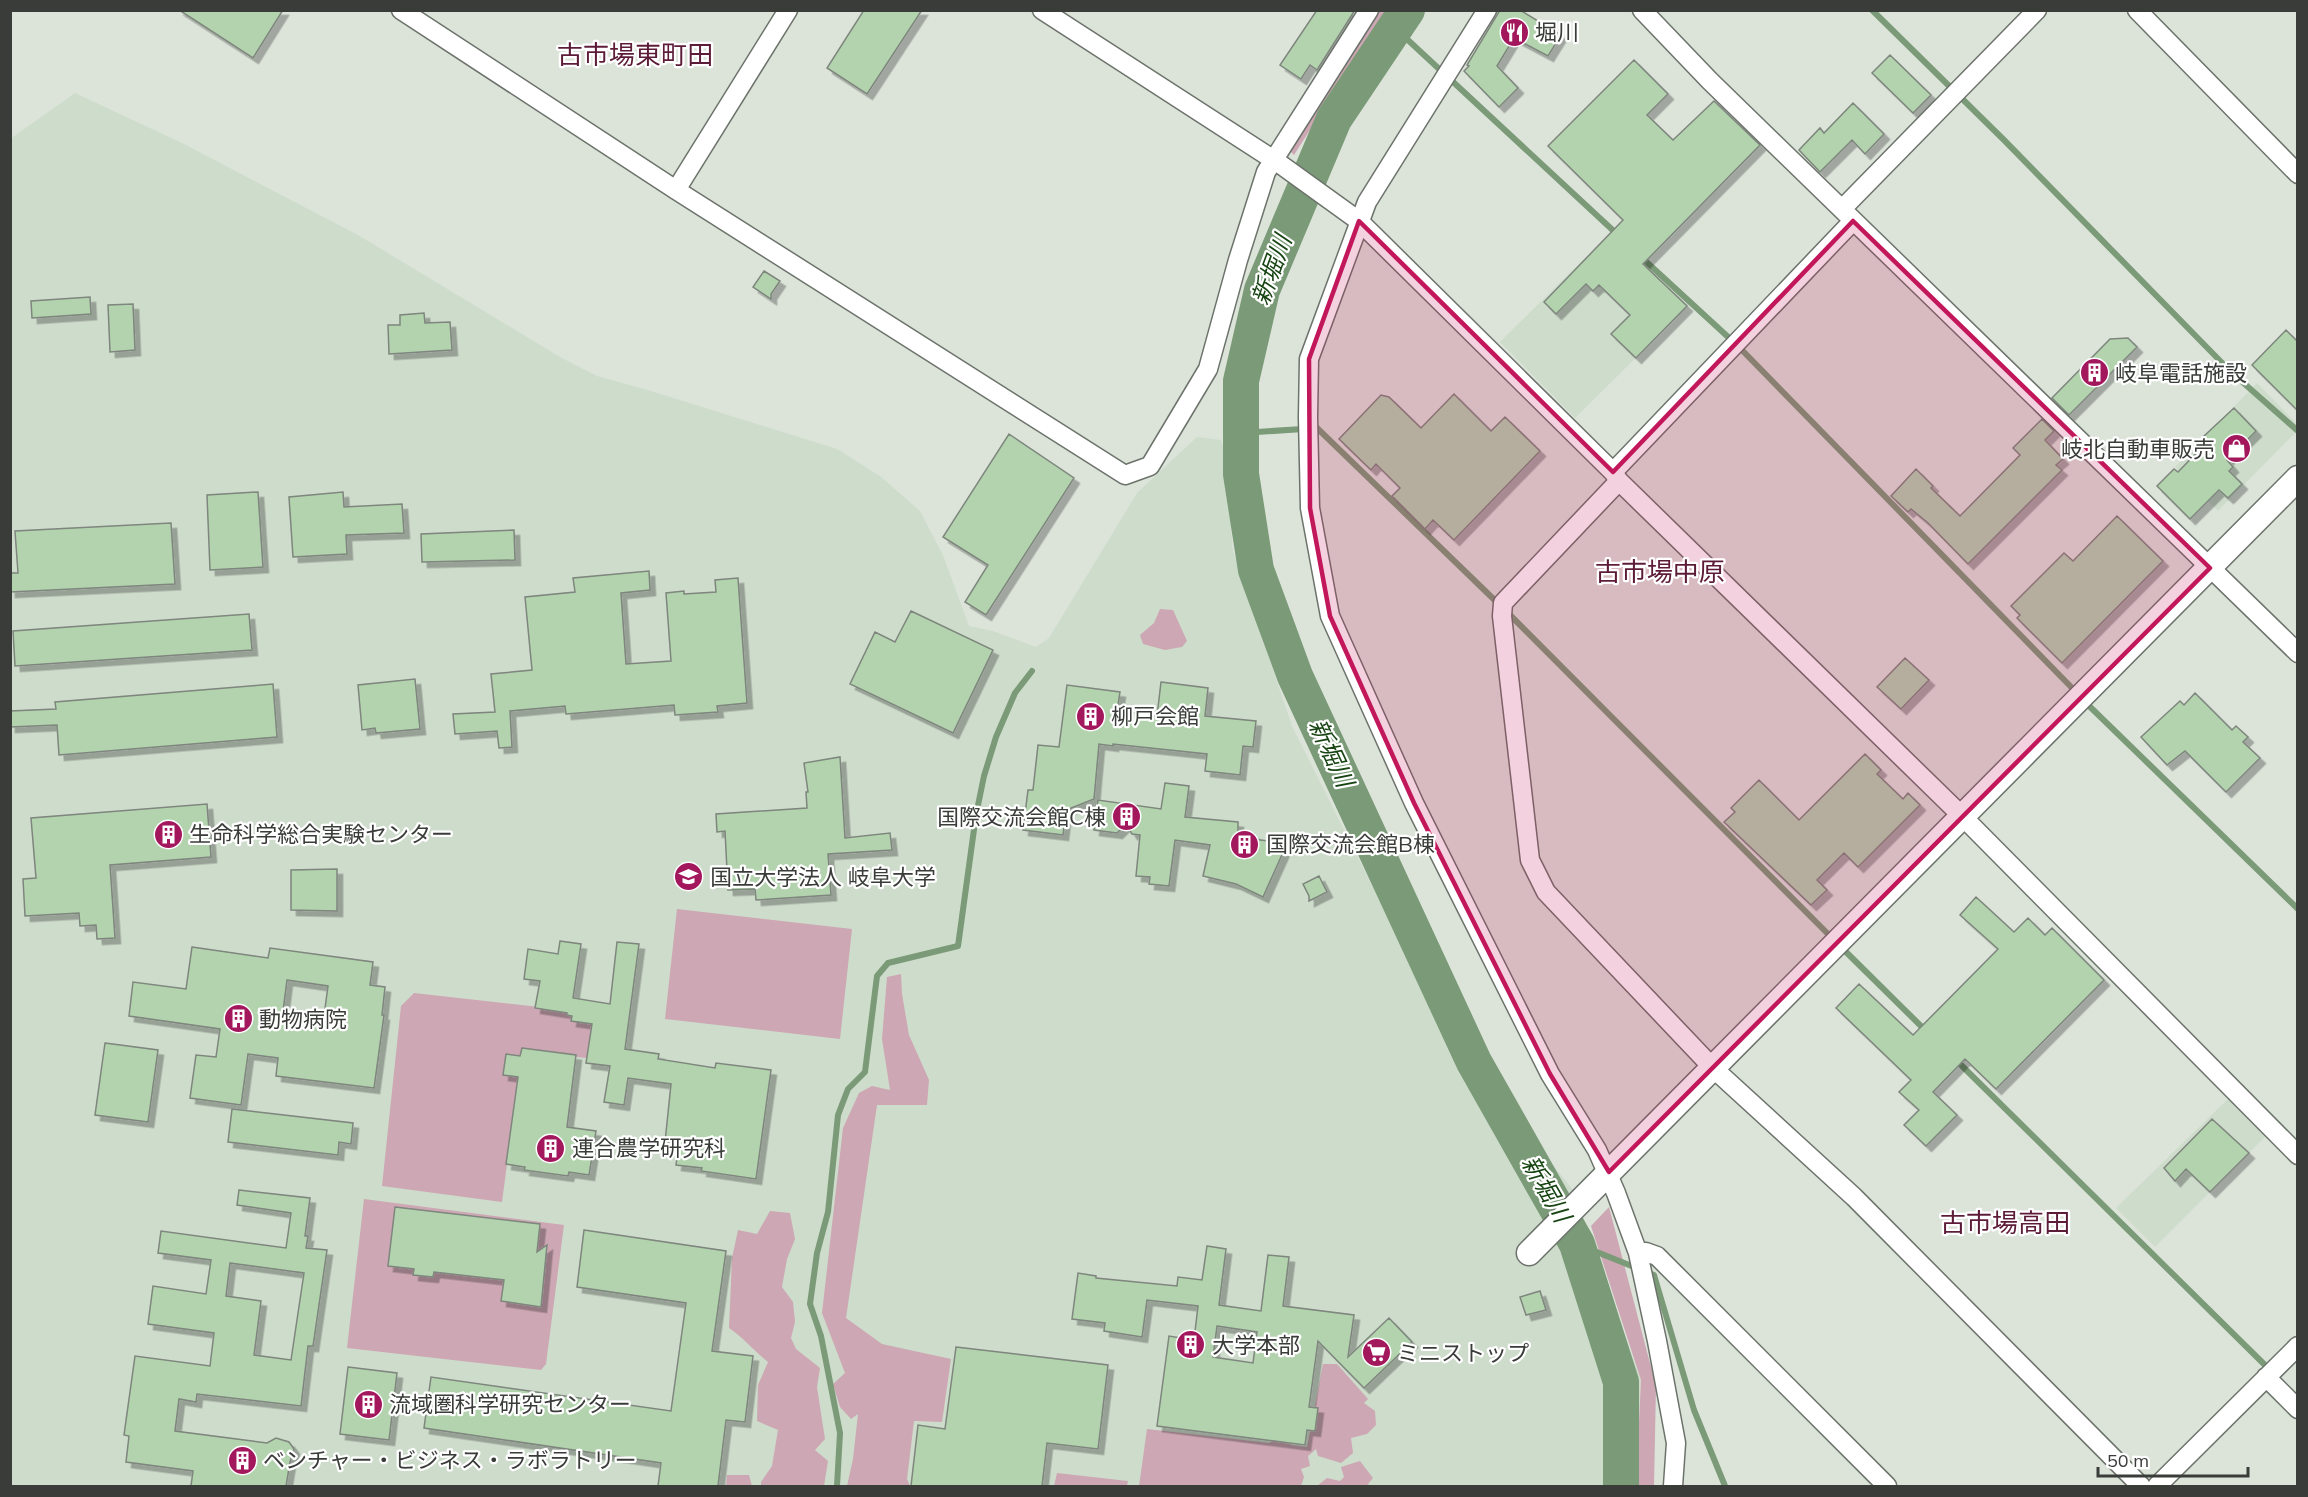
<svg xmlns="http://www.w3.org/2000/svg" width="2308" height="1497" viewBox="0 0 2308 1497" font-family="Mulish,'Noto Sans JP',sans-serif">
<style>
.built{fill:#cedccc}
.green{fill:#cda7b3}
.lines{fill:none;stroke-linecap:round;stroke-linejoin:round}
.stream{stroke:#7b9a77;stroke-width:6}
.river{stroke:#7b9a77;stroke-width:36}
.building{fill:#b2d3ae;stroke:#7e867d;stroke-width:1.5;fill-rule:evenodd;filter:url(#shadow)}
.street-casing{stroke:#6c736b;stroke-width:21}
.secondary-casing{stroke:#6c736b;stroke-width:27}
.street{stroke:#fff;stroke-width:18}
.secondary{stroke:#fff;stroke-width:24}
.marked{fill:#c2185b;fill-opacity:0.2;stroke:#c2185b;stroke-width:4.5;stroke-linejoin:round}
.labels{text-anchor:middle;stroke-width:4.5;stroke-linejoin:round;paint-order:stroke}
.poi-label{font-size:22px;fill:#393c38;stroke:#fff;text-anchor:start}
.water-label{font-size:24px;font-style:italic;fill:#174412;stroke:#fff}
.quarter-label{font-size:26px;fill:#5c1b37;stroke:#fff}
</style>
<defs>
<filter id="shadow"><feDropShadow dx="5.5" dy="5.5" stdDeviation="0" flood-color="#0004"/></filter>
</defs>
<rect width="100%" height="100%" fill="#dce4da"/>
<path class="built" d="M75 93 182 143 358 235 560 357 597 376 651 391 837 449 880 476 920 511 943 555 969 626 993 631 1036 647 1049 638 1137 493 1197 437 1221 440 1225 455 1233 551 1292 726 1443 1027 1573 1190 1641 1380 1636 1486H11L10 139Z
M1615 228 1690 304 1575 418 1500 342Z
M2257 383 2297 424V431L2218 511 2175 467Z
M2231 1096 2269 1133 2155 1247 2116 1208Z"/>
<path class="green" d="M1379 11H1386L1294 155 1290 151Z
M1160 609 1173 610 1187 641 1182 647 1165 650 1143 644 1140 635 1154 623Z
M677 909 852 929 840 1039 665 1019Z
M901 974 902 994 909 1035 929 1080 927 1105H877L846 1318 882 1344 951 1359 942 1422 914 1421 907 1479 910 1486H847L853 1459 858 1414 851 1419 840 1407 833 1384 845 1373 822 1313 843 1128 859 1093 872 1086 890 1090 882 1039 887 977Z
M414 993 601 1014 595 1059 522 1051 502 1202 382 1186 401 1006Z
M364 1199 564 1225 546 1364 541 1370 347 1348Z
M1609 1207 1656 1386 1654 1486H1636L1641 1380 1591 1226Z
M770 1211 790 1213 795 1239 787 1259 782 1287 793 1302 795 1322 791 1338 796 1349 820 1368 817 1387 825 1439 815 1450 828 1461 824 1486H761V1482L772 1466 778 1430 757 1421 758 1385 768 1362C754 1351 744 1338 729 1328L732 1258 738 1230 757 1234Z
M1323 1364H1337L1368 1399 1364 1403 1375 1411 1376 1425 1367 1434 1351 1438 1353 1453 1341 1463 1318 1456 1316 1449 1308 1456 1310 1466 1301 1469 1304 1477 1301 1486H1139L1147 1429 1269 1443 1276 1439 1292 1445 1307 1447Z
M1360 1461 1373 1478 1368 1484 1370 1486H1317L1327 1478 1340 1481 1344 1477 1341 1467Z
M1057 1473 1128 1481 1127 1486H1054Z
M727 1475H749L752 1486H726Z"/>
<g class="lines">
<path class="stream" d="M1872 10 2004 140 2230 371 2298 431
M1395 28 1618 235
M1640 256 1739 347 2076 692
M1241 433 1303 429 1316 427 1508 613 1833 939
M2083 700 2298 909
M1840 946 1927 1032
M1956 1060 2271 1371
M1577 1244 1654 1275 1694 1410 1725 1486
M837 1486 840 1433 821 1336 810 1304 817 1253 828 1212 838 1115 848 1089 865 1072 877 976 888 963 958 946 976 815 984 776 996 737 1015 693 1032 671"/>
<path class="river" d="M1407 10 1334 119 1262 290 1241 381V474L1256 570 1295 676 1474 1062 1577 1244 1621 1382V1486"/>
</g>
<path class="building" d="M179 10H283L253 58Z
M864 10H922L867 94 827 68Z
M1317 10H1355L1317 70 1310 65 1301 79 1280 65Z
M1500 10H1520L1561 35 1548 56 1514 38 1497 66 1518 88 1499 107 1464 71 1469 66 1467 65Z
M1890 55 1931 95 1913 113 1872 73Z
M1634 60 1668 94 1647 115 1673 140 1714 101 1760 145 1643 264 1687 306 1636 358 1611 334 1630 315 1599 285 1593 291 1586 284 1556 314 1544 302 1623 220 1548 146Z
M1853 103 1884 134 1865 154 1852 140 1820 172 1799 150 1820 128 1824 133Z
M764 271 780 281 771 294V299L753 287Z
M90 297 91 314 32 318 31 301Z
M133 304 135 350 110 352 108 305Z
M424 313 425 323 450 322 452 350 389 354 388 325H400V315Z
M2286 330 2298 342V411L2252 365Z
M2128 338 2137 347 2069 415 2052 398 2110 339Z
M1454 394 1491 431 1505 417 1540 451 1454 540 1433 520 1425 529 1392 496 1400 488 1376 464 1371 470 1339 439 1381 395 1389 397 1421 428Z
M2234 408 2256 431 2227 460 2233 467 2229 471 2242 484 2228 498 2219 490 2190 519 2157 486 2174 469 2178 472 2208 441 2203 437Z
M2042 419 2054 431 2045 440 2063 459 2056 465 2062 470 1968 564 1928 523 1911 509 1908 512 1891 496 1916 469 1933 486 1931 488 1960 516 2020 455 2013 448Z
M1009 434 1074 478 986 615 965 602 988 565 943 537Z
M258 492 263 567 210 570 207 495Z
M343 492 344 507 402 504 404 533 346 535 347 554 293 557 289 497Z
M2117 516 2163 561 2062 663 2017 618 2020 615 2011 606 2064 553 2073 561Z
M171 523 175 584 10 592V573H18L15 531Z
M514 530 515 560 422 562 421 534Z
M649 571 650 590 621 593 626 664 671 661 666 593 684 591V594L716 592 715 580 738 578 747 703 717 706 718 712 675 715 674 705 566 714 565 706 510 711 512 747 499 748 497 731 455 734 453 714 495 712 491 674 532 670 525 597 575 592 573 578Z
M911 611 993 650 953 733 850 684 875 632 895 642Z
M249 614 252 650 15 666 13 631Z
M1905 658 1929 680 1901 709 1877 687Z
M415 679 420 729 376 733 375 728 362 730 358 685Z
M1161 682 1208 688 1205 716 1256 721 1253 747 1243 746 1240 775 1205 771 1207 754 1113 744V746L1099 744 1094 799 1066 810 1063 835 1023 830 1028 790H1033L1038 745 1059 747 1067 685 1120 692 1117 711 1157 716Z
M273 684 277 737 59 755 57 725 10 727V711L56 709 55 702Z
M2195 693 2232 730 2236 726 2248 737 2243 742 2260 758 2226 792 2185 751 2167 765 2141 737 2180 701 2184 705Z
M1865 754 1881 770 1877 774 1903 799 1908 793 1920 805 1858 867 1844 853 1817 880 1827 890 1811 905 1724 822 1735 812 1731 808 1759 780 1799 820Z
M840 757 845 838 890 833 892 850 828 854 831 895 756 900 755 889 728 890 725 831 717 832 716 814 807 808 806 792H808L804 763Z
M1165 783 1189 786 1185 817 1238 822V831L1254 834 1253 839 1276 842V847L1285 848 1263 897 1236 884 1203 876 1210 845 1175 840 1169 886 1149 884 1150 877 1136 876 1140 835 1132 834 1126 824 1117 833 1094 830 1098 800 1161 809Z
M207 804 211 857 110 865 115 938 97 939 96 925 80 926 79 913 25 916 23 879 36 878 31 818Z
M337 869V911L291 910V870Z
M1319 876 1327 892 1309 901V896L1303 884Z
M1976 897 2014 932 2028 918 2045 935 2052 928 2104 980 1996 1089 1965 1059 1933 1092 1957 1115 1926 1146 1904 1125 1919 1110 1899 1092 1911 1080 1836 1008 1859 984 1913 1035 1998 949 1960 915Z
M560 941 581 944 573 998 610 1004 617 942 639 944 625 1049 659 1054 658 1059 715 1068 716 1063 771 1070 756 1179 701 1171 702 1168 676 1165 679 1144 665 1142 671 1084 628 1078 624 1105 604 1102 610 1066 586 1063 592 1024 571 1021 572 1016 567 1015V1013L535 1008 540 981 524 979 528 949 558 954Z
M192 947 268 958 270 948 373 962 370 985 385 987 382 1015H384L374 1088 276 1076 278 1058 248 1054 241 1105 190 1098 196 1055 216 1057 220 1029 129 1016 133 982 186 989ZM287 980 328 986 324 1016 283 1011Z
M105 1043 158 1050 148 1122 95 1115Z
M522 1048 576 1055 567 1127 596 1131 589 1175 569 1172 568 1176 524 1170 525 1167 506 1164 518 1077 503 1075 506 1054 520 1056Z
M232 1109 353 1123 351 1144 339 1142 338 1155 228 1142Z
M2212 1119 2249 1153 2210 1192 2186 1169 2175 1181 2164 1168Z
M239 1190 310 1198 305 1236H308L306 1248 327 1250 313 1346H308L301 1406 197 1394 196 1402 179 1399 175 1431 267 1443 276 1438 289 1442 294 1449 290 1462 286 1486H191L193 1471 126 1462 129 1436 124 1435 135 1356 210 1366 214 1333 148 1324 153 1286 206 1294 211 1260 158 1253 161 1231 286 1248 291 1213 237 1205ZM230 1263 304 1273 291 1360 254 1355 261 1301 226 1296Z
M395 1207 540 1224 537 1252 547 1245 541 1307 501 1301 504 1280 434 1272 433 1277 413 1275 414 1269 388 1266Z
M584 1230 726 1251 712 1351 753 1356 745 1422 726 1420 718 1486H658L661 1463 424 1428 431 1377 671 1411 686 1303 577 1287Z
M1207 1246 1226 1249 1219 1305 1261 1311 1268 1255 1289 1257 1283 1306 1354 1315 1348 1357 1389 1318 1412 1342 1364 1388 1318 1341 1309 1407 1318 1408 1315 1431 1307 1430 1305 1445 1157 1426 1169 1336 1194 1340 1198 1306 1147 1300 1142 1337 1104 1331 1105 1323 1072 1319 1078 1273 1096 1276V1278L1177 1286 1178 1277 1202 1280ZM1217 1326 1257 1332 1253 1363 1213 1357Z
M1540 1291 1546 1310 1526 1315 1520 1297Z
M956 1347 1108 1365 1098 1449 1047 1443 1042 1486H911L918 1425 945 1429Z
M348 1367 397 1373 389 1440 340 1434Z"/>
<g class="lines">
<defs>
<path id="street" d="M401 10 676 190 1125 475 1150 466 1208 369 1238 260 1266 172 1369 10
M1042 10 1280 164 1359 221 1613 472 1619 481 1962 816 2298 1155
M1487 10 1367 202 1309 359 1308 417 1310 508 1330 616 1414 803 1550 1074 1597 1150 1616 1193 1638 1253 1657 1341 1676 1443 1673 1486
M1642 10 1710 81 2298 653
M2137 10 2298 174
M676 190 788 10
M1842 209 2037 10
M1613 472 1853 221
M1619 481 1503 603 1502 616 1530 860 1546 892 1713 1068 1854 1197 2141 1486
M1638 1253 1646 1252 1657 1256 1887 1486
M2266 1377 2298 1409
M2157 1486 2298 1346"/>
<path id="secondary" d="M1529 1253 2298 478"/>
</defs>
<use href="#street" class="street-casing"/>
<use href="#secondary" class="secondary-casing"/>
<use href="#street" class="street"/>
<use href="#secondary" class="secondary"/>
</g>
<path class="marked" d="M1359 221 1613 472 1853 221 2210 568 1609 1172 1550 1074 1414 803 1330 616 1310 508 1309 359Z"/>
<defs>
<symbol id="restaurant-disc" viewBox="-11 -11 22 22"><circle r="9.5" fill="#a3175d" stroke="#fff"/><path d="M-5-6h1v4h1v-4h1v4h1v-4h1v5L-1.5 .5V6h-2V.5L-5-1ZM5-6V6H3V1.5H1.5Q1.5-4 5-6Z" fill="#fff"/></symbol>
<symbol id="building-disc" viewBox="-11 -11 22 22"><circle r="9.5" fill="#a3175d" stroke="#fff"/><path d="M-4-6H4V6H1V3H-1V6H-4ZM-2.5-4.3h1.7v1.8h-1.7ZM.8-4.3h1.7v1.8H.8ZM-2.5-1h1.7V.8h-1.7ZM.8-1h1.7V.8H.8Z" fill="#fff"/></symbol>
<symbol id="shop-disc" viewBox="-11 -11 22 22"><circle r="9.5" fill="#a3175d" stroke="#fff"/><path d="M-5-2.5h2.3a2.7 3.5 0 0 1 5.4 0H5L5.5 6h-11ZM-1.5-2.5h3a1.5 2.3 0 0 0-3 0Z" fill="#fff"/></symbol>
<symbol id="university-disc" viewBox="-11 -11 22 22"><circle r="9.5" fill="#a3175d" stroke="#fff"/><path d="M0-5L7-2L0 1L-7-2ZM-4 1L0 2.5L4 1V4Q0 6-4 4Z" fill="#fff"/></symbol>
<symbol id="supermarket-disc" viewBox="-11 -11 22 22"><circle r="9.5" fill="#a3175d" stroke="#fff"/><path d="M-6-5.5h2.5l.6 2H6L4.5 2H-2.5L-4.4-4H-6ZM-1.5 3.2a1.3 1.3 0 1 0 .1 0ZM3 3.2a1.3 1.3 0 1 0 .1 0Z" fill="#fff"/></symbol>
</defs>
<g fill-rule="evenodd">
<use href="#restaurant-disc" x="1498" y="16" width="33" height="33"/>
<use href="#building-disc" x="2078" y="356" width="33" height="33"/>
<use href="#shop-disc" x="2220" y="432" width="33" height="33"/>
<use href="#building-disc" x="1074" y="700" width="33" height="33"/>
<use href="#building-disc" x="1110" y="800" width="33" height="33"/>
<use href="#building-disc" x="152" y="818" width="33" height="33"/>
<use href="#building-disc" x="1228" y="828" width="33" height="33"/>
<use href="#university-disc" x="672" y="860" width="33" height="33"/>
<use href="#building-disc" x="222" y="1002" width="33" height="33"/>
<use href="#building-disc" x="534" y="1132" width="33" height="33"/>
<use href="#building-disc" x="1174" y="1328" width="33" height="33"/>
<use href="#supermarket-disc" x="1360" y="1336" width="33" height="33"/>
<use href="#building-disc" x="352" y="1388" width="33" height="33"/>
<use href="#building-disc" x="226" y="1444" width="33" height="33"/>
</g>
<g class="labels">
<g class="poi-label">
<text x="1535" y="40">堀川</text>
<text x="2115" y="381">岐阜電話施設</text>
<text x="2215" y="457" text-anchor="end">岐北自動車販売</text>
<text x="1111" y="724">柳戸会館</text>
<text x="1106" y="825" text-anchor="end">国際交流会館C棟</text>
<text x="189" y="842">生命科学総合実験センター</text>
<text x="1266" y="852">国際交流会館B棟</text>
<text x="710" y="885">国立大学法人 岐阜大学</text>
<text x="259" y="1027">動物病院</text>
<text x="572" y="1156">連合農学研究科</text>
<text x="1212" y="1353">大学本部</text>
<text x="1397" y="1361">ミニストップ</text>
<text x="389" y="1412">流域圏科学研究センター</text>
<text x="263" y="1468">ベンチャー・ビジネス・ラボラトリー</text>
</g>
<g class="water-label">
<text transform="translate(1272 270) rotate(-70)" y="8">新堀川</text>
<text transform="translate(1331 753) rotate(65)" y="8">新堀川</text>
<text transform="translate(1546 1189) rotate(60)" y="8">新堀川</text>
</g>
<g class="quarter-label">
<text x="635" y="64">古市場東町田</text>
<text x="1660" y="581">古市場中原</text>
<text x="2005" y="1232">古市場高田</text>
</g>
</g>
<rect width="2308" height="1497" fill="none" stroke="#393c38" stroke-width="24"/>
<path d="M2098 1467v9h150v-9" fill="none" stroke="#393c38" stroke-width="3"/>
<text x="2107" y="1467" font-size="18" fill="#393c38" stroke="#ffffff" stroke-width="4.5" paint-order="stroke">50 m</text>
</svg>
